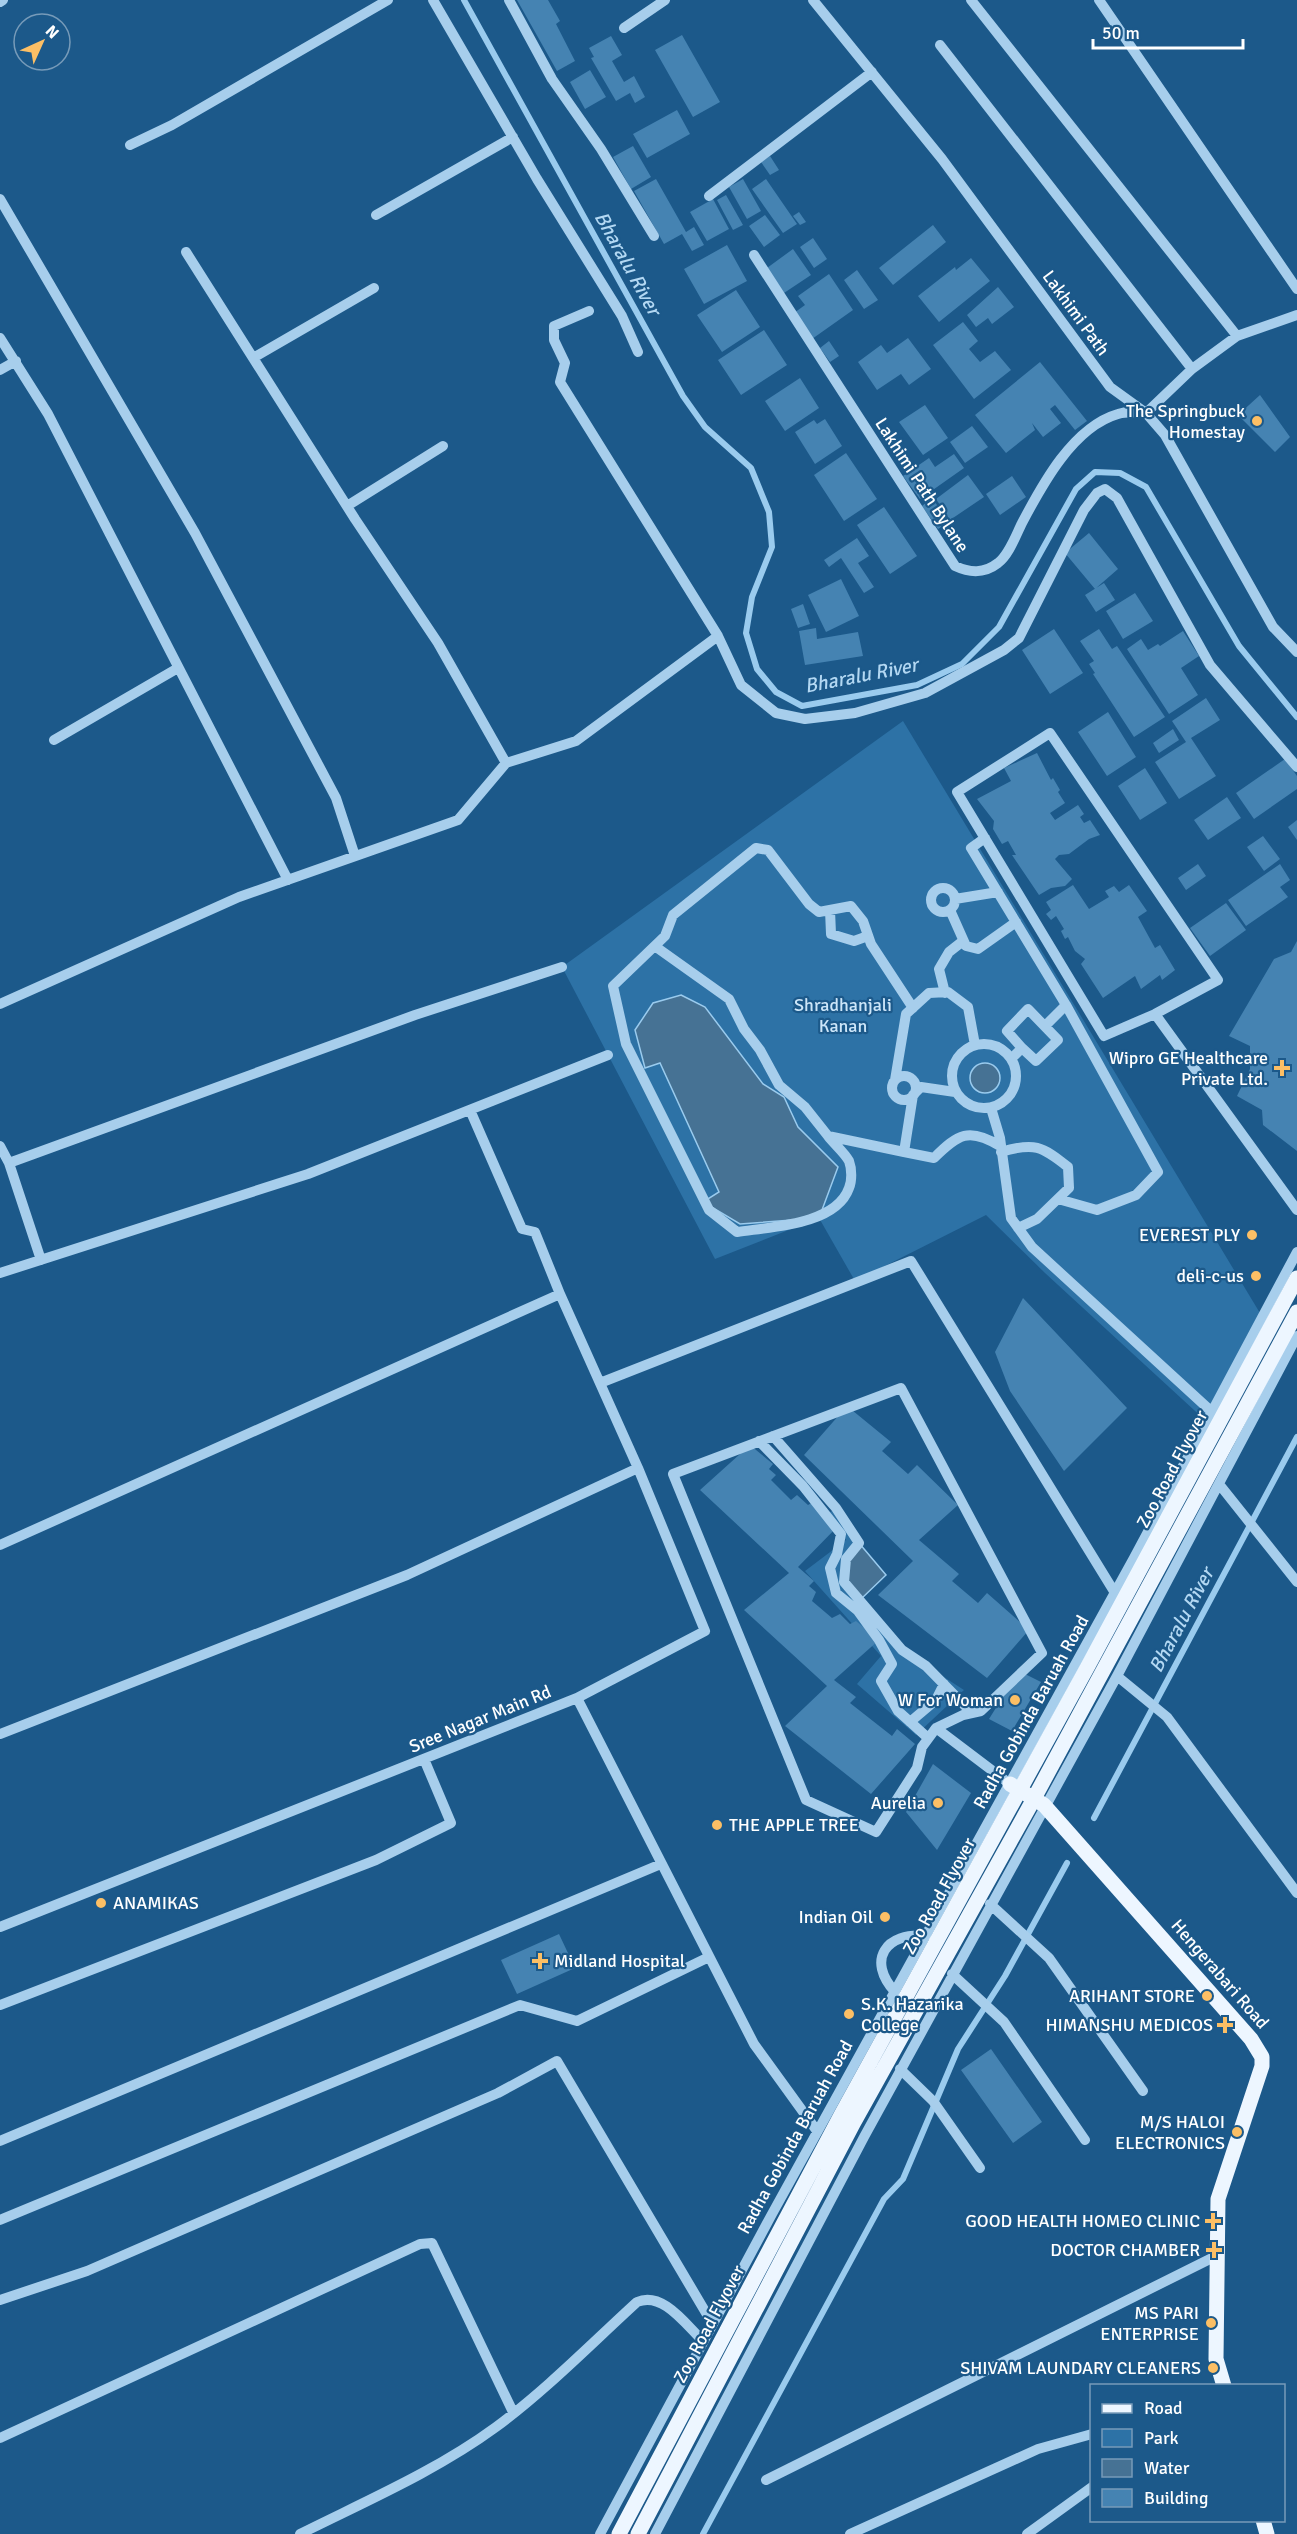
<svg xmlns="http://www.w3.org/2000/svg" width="1297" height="2534" viewBox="0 0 1297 2534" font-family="Signika,sans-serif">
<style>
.green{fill:#2d72a6}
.water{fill:#467294;stroke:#9acbee;stroke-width:1.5}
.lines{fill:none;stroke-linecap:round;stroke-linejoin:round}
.stream{stroke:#9acbee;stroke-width:6}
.building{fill:#4583b2}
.minor{stroke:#a7ceec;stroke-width:10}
.major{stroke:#edf6ff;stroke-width:15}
.major-bridge{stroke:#edf6ff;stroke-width:15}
.poi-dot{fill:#fcbf65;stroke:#1c598a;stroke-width:2}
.labels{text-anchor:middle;stroke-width:4.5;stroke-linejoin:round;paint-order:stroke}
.street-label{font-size:18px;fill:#fff;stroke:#1c598a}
.poi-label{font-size:18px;fill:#fff;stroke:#1c598a;text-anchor:end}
.park-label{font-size:18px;fill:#cde6f9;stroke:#1c598a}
.water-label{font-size:20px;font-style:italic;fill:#b3d8f3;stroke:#1c598a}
</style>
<rect width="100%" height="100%" fill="#1c598a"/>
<path class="green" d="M903 721 1272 1333 1219 1433 1045 1273 986 1215 855 1281 819 1218 715 1259 562 967Z
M836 1508 859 1543 844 1582 902 1650 964 1690 916 1735 857 1684 881 1656 805 1571 846 1540 826 1515Z"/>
<path class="water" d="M681 995 705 1007 763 1084 784 1097 798 1127 838 1167 819 1218 740 1224 703 1202 719 1192 660 1063 645 1068 635 1030 653 1003Z
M970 1078a15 15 0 1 1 30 0a15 15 0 1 1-30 0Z
M859 1543 886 1575 860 1600 844 1582 846 1559Z"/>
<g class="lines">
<path class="stream" d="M464 0 683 396 705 427 751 468 769 512 772 547 752 597 746 633 757 669 776 692 802 706 917 685 962 664 999 627 1076 489 1095 472 1120 473 1146 487 1239 646 1297 717
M1094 1818 1297 1437
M703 2534 884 2199 903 2179 958 2049 1005 1976 1067 1863"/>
</g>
<path class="building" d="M517 0H548L560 21 556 24 575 61 557 71Z
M682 35 720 102 693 117 655 50Z
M611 36 622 55 612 61 624 82 634 76 645 97 635 103 630 93 616 101 591 58 594 57 589 48Z
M590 70 606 97 585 109 570 82Z
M677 110 690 134 647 158 633 134Z
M633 146 651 177 631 189 613 157Z
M770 156 779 170 770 175 761 162Z
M656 179 686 232 694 227 704 245 692 251 682 234 664 244 634 191Z
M743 179 761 211 747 219 729 187Z
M766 179 797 224 783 233 752 189Z
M726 195 743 225 733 230 717 200Z
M713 199 729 229 707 241 690 212Z
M799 212 806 222 800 225 793 216Z
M765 215 780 235 764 247 749 226Z
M933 225 946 242 893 285 879 268Z
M813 238 827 259 814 268 800 247Z
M727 245 747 281 704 304 684 269Z
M793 249 811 275 784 293 767 268Z
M971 258 990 281 939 322 918 296 955 267 956 270Z
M857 270 878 300 864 309 844 280Z
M829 274 853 310 812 339 794 313 805 305 798 296Z
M998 287 1014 307 992 324 988 318 976 327 967 315Z
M736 290 760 327 722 352 697 315Z
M963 322 978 341 969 349 980 362 995 351 1011 370 974 399 933 345Z
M764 330 787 365 741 395 718 360Z
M908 338 931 369 909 385 901 374 877 390 858 362 881 345 887 353Z
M829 341 839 356 830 362 820 348Z
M1040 362 1087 421 1075 430 1055 405 1050 409 1061 423 1043 437 1032 423 1035 430 1006 453 975 415Z
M800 378 819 408 785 431 765 401Z
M1260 395 1290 437 1275 452 1238 415Z
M925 405 948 438 923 455 899 422Z
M825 419 842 446 815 464 795 432 814 420 817 424Z
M972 426 988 447 965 463 950 442Z
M846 453 877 499 844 521 814 475Z
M954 454 964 468 920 499 903 476 929 458 935 467Z
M968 475 984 497 950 520 936 499Z
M1012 476 1026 497 1000 515 986 494Z
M932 498 949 522 938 529 922 506Z
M884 507 917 556 890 574 857 525Z
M1089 533 1118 569 1095 589 1065 553Z
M857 538 869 556 858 563 874 587 864 593 841 558 829 567 824 560Z
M841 579 859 616 826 632 808 595Z
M1104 583 1115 600 1096 612 1085 595Z
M1135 593 1153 621 1123 639 1106 611Z
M803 604 810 624 798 628 791 609Z
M816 628 817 639 858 632 863 656 805 665 799 631Z
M1054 629 1083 673 1050 694 1022 650Z
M1099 629 1112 649 1117 646 1165 717 1134 737 1093 674 1095 673 1089 664 1094 661 1080 641Z
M1183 631 1199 656 1181 668 1198 695 1169 714 1127 649 1141 639 1148 650 1158 644 1160 646Z
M1206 698 1220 720 1191 738 1216 776 1179 799 1155 762 1186 742 1172 721Z
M1108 712 1136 757 1107 776 1078 732Z
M1173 729 1179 740 1159 753 1153 743Z
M1037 753 1051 780 1053 778 1060 790 1058 792 1065 803 1050 813 1055 820 1078 805 1084 814 1080 817 1084 823 1090 820 1100 835 1089 839 1069 854 1059 855 1055 859 1072 879 1065 886 1051 888 1039 895 1012 855H1016L1008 841 1002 844 993 829 994 821 977 799 1011 781 1004 768Z
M1285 759 1297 776V789L1254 819 1236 793Z
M1145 768 1167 803 1140 820 1118 786Z
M1227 797 1241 818 1208 840 1194 820Z
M1297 820V840L1288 827Z
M1263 836 1280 859 1264 871 1247 847Z
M1198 864 1206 876 1186 890 1178 878Z
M1280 864 1290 880 1280 887 1288 897 1246 926 1228 900Z
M1073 885 1089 909 1109 897 1105 891 1114 886 1119 892 1129 885 1147 911 1138 917 1155 948 1160 945 1175 970 1162 980 1160 975 1141 989 1135 976 1103 998 1081 964 1085 959 1075 951 1068 937 1065 939 1061 931 1064 929 1056 916 1051 920 1046 914 1051 910 1046 902Z
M1226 903 1246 930 1210 956 1190 928Z
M1297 941V1151L1263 1125 1262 1110 1237 1096 1250 1069V1046L1229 1036 1274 959 1291 952Z
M1023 1298 1127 1408 1064 1471 1010 1391 995 1352Z
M847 1406 891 1442 882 1451 908 1474 917 1465 958 1505 919 1540 959 1574 952 1581 978 1603 987 1593 1029 1630 987 1678 878 1595 913 1561 804 1455Z
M750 1445 773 1464 769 1469 776 1475 771 1480 791 1500 797 1495 808 1505 813 1502 838 1526 798 1567 814 1581 809 1586 816 1592 812 1601 832 1618 840 1614 850 1624 856 1621 879 1640 834 1680 856 1697 850 1703 892 1736 897 1729 915 1744 871 1794 785 1726 827 1686 744 1610 789 1573 700 1490Z
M1019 1671 1041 1682 1012 1731 989 1719Z
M933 1764 971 1793 937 1850 906 1812Z
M559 1934 575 1968 517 1994 501 1960Z
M991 2049 1042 2122 1013 2143 961 2070Z"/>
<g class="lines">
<path class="minor" d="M433 0 537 179 622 316 638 352
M509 0 552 79 601 149 654 236
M813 0 942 159 1110 387 1146 413 1165 435 1273 627 1297 652
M971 0 1237 336
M1099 0 1297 289
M0 2 3 0
M624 28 665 0
M940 45 1192 369
M130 145 172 125 388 0
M709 196 872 72
M0 199 195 533 336 798 355 856
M376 215 513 137
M186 252 355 519 438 643 506 763
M754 255 955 566C970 573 984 574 998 563 1009 555 1016 535 1022 523 1042 485 1073 427 1118 414 1127 411 1136 412 1146 413
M589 311 554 326V340L565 363 560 382 718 636 741 685 776 713 805 719 855 713 925 693 1004 650 1019 638 1084 510 1097 493 1105 489 1117 498 1210 665 1297 767
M0 338 48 414 288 880
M253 358 374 288
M0 370 16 361
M1146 413 1192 369 1237 336 1297 315
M347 506 443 446
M1050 733 1218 980 1155 1014 1104 1036 957 792Z
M54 740 178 668
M985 838 971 848 1066 1005
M931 900a12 12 0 1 1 24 0a12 12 0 1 1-24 0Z
M955 899 998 892
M830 910 831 934 854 941 868 936
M950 910 966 946 978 949 1016 922
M656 947 729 999 744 1029 760 1050 779 1085 805 1107 828 1136
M945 993 939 969 949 952 963 941
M0 1004 239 897 458 820 506 763 576 741 718 636
M1155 1014 1297 1210
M1045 1026 1066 1005 1158 1172 1136 1195 1097 1210 1058 1199
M952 1076a32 32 0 1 1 64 0a32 32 0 1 1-64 0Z
M1011 1059 1022 1048 1007 1031 1028 1009 1058 1040 1036 1061 1022 1048
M892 1088a12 12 0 1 1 24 0a12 12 0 1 1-24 0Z
M895 1080 906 1014 929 993 948 992 968 1007 975 1045
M955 1092 921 1087 913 1095 904 1152 934 1158C958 1134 969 1127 1000 1146
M991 1108 1000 1138 1011 1218 1032 1247 1212 1412
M470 1110 522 1229 535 1232 560 1294 638 1468 705 1631 577 1698
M0 1146 9 1163
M904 1152 828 1136C834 1144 844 1152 849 1161 852 1169 852 1181 849 1188 836 1225 770 1227 737 1232L709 1210 626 1044 613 986 665 936 673 915 756 848 768 850 809 904 819 912 851 906 863 921 871 944 913 1008
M1001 1152C1034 1142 1042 1146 1068 1167L1069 1188 1037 1219 1018 1228
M41 1260 9 1163 415 1015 562 967
M0 1273 308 1174 608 1055
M600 1383 911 1261 1115 1593
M901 1388 1042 1653 981 1711 963 1715 936 1728 922 1747 917 1768 876 1832 806 1800 673 1474Z
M773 1436 836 1508 859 1543 846 1559 844 1582 902 1650 926 1666 972 1713
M759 1441 803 1486 841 1534 837 1554 830 1568 836 1593 858 1611 879 1640 892 1664 881 1681 898 1711 928 1738
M1219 1484 1297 1582
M0 1545 560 1294
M1117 1676 1167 1717 1297 1893
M910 1722 936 1700 944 1684
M936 1728 1010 1784
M0 1734 407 1575 638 1468
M990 1904 1049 1958 1143 2091
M0 1927 577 1698 754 2044 817 2131
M952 1974 1004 2022 1085 2140
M895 1992C866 1960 886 1932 926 1936
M0 2005 376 1860 451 1823 424 1759
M900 2069 933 2101 980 2168
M0 2141 661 1864
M0 2220 520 2005 577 2021 709 1957
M0 2300 87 2271 498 2093 557 2061 712 2323
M0 2438 420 2244 432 2243 513 2412
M766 2480 1218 2255
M300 2534C366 2501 436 2471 496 2427 546 2390 591 2344 637 2302 663 2291 686 2325 703 2341
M600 2534 772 2214 1134 1558 1297 1252
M655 2534 864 2137 1117 1676 1297 1336
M850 2534 1038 2449 1092 2434
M1027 2534 1092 2487"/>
<path class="major" d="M1010 1784 1044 1805 1251 2039 1262 2057V2066L1218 2199 1216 2359 1224 2386
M1263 2520 1267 2534"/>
<path class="major-bridge" d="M619 2534 841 2115 1088 1666 1297 1278
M638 2534 854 2122 1031 1804 1297 1312"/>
</g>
<g class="poi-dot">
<circle cx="1257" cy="421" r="6"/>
<path d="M1279 1059h6v6h6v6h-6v6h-6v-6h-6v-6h6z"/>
<circle cx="1252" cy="1235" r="6"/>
<circle cx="1256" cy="1276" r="6"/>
<circle cx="1015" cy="1700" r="6"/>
<circle cx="938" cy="1803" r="6"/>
<circle cx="717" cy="1825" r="6"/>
<circle cx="101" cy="1903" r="6"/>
<circle cx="885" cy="1917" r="6"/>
<path d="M537 1952h6v6h6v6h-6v6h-6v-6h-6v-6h6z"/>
<circle cx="1207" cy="1996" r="6"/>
<circle cx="849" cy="2014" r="6"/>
<path d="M1222 2016h6v6h6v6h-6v6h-6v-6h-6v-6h6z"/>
<circle cx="1237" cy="2132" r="6"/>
<path d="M1210 2212h6v6h6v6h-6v6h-6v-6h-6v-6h6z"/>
<path d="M1211 2241h6v6h6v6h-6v6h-6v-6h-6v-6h6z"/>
<circle cx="1211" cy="2323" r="6"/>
<circle cx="1213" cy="2368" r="6"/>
</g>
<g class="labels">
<g class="street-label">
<text transform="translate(1076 313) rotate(54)" y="6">Lakhimi Path</text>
<text transform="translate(922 485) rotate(57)" y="6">Lakhimi Path Bylane</text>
<text transform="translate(1172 1469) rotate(-62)" y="6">Zoo Road Flyover</text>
<text transform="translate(1031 1712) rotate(-61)" y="6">Radha Gobinda Baruah Road</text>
<text transform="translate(480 1719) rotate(-22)" y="6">Sree Nagar Main Rd</text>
<text transform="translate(939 1896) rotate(-61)" y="6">Zoo Road Flyover</text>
<text transform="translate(1220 1974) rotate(49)" y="6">Hengerabari Road</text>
<text transform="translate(795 2137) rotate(-61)" y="6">Radha Gobinda Baruah Road</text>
<text transform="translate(709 2324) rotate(-62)" y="6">Zoo Road Flyover</text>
</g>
<g class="poi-label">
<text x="1245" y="417">The Springbuck<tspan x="1245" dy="21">Homestay</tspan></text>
<text x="1268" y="1064">Wipro GE Healthcare<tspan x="1268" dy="21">Private Ltd.</tspan></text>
<text x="1240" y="1241">EVEREST PLY</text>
<text x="1244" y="1282">deli-c-us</text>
<text x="1003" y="1706">W For Woman</text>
<text x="926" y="1809">Aurelia</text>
<text x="729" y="1831" text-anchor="start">THE APPLE TREE</text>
<text x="113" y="1909" text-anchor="start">ANAMIKAS</text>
<text x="873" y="1923">Indian Oil</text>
<text x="554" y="1967" text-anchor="start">Midland Hospital</text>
<text x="1195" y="2002">ARIHANT STORE</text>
<text x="861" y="2010" text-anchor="start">S.K. Hazarika<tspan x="861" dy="21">College</tspan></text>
<text x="1213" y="2031">HIMANSHU MEDICOS</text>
<text x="1225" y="2128">M/S HALOI<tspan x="1225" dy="21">ELECTRONICS</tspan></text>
<text x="1200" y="2227">GOOD HEALTH HOMEO CLINIC</text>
<text x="1200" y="2256">DOCTOR CHAMBER</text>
<text x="1199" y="2319">MS PARI<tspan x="1199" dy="21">ENTERPRISE</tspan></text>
<text x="1201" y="2374">SHIVAM LAUNDARY CLEANERS</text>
</g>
<g class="park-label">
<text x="843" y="1011">Shradhanjali<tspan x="843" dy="21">Kanan</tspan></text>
</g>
<g class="water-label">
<text transform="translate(628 263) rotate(61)" y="7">Bharalu River</text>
<text transform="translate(861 675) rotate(-11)" y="7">Bharalu River</text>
<text transform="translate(1181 1620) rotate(-62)" y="7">Bharalu River</text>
</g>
</g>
<rect x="1090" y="2384" width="195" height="138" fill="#1c598a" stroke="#779bb9" stroke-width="1.5"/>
<rect x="1102" y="2404" width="30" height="9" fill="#edf6ff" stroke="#779bb9" stroke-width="1.5"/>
<text x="1144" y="2414" font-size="18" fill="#ffffff">Road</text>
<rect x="1102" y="2429" width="30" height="18" fill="#2d72a6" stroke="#779bb9" stroke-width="1.5"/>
<text x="1144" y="2444" font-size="18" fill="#ffffff">Park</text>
<rect x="1102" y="2459" width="30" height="18" fill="#467294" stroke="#779bb9" stroke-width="1.5"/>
<text x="1144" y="2474" font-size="18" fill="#ffffff">Water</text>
<rect x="1102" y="2489" width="30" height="18" fill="#4583b2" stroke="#779bb9" stroke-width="1.5"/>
<text x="1144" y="2504" font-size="18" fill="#ffffff">Building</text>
<g transform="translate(42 42) rotate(45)"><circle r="28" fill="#1c598a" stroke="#779bb9" stroke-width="1.5"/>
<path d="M0-4.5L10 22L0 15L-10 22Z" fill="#fcbf65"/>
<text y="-9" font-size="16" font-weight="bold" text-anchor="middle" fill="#ffffff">N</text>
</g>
<path d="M1093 39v9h150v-9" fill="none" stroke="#ffffff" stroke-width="3"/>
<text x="1102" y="39" font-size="18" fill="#ffffff" stroke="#1c598a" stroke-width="4.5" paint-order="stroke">50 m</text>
</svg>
